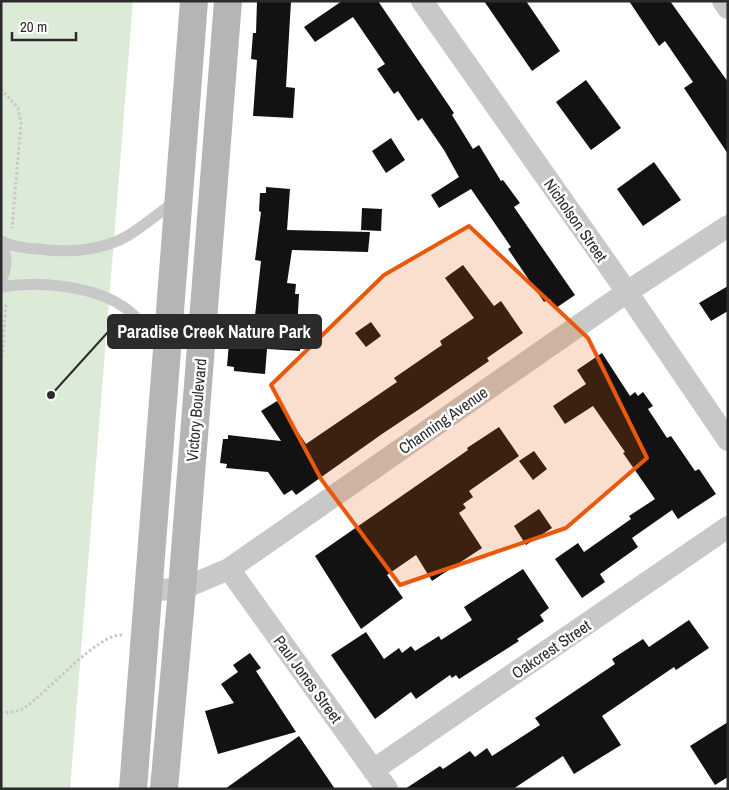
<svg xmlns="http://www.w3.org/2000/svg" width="729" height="790" viewBox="0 0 729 790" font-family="'Archivo Narrow',sans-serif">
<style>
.green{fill:#dcead8}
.building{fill:#121212}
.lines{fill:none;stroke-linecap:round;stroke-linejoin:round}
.path{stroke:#c8c8c8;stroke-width:3;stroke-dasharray:2.5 2.5;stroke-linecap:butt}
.lane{stroke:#c8c8c8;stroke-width:11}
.street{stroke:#c8c8c8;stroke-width:22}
.secondary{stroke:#b5b5b5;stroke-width:28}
.marked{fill:#e8590c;fill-opacity:0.2;stroke:#e8590c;stroke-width:4;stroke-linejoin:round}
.labels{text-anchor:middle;stroke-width:5;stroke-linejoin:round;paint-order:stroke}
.street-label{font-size:16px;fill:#2b2b2b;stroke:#fff}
.leader{fill:none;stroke:#2b2b2b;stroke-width:2}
.callout-dot{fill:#2b2b2b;stroke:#fff;stroke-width:2}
.callout{fill:#2b2b2b;stroke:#2b2b2b;stroke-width:2}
.callout-label{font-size:18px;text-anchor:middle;font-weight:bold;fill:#fff}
</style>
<rect width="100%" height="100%" fill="#fff"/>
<path class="green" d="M1 1H133L70 789H1Z"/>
<path class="building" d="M257 1H291L286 87 295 88 293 118 253 116 257 60 251 59 253 33H256Z
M342 1H378L454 113 452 115 473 149 479 145 501 181 503 180 520 203 514 207 575 295 556 308 550 299 544 302 508 249 511 247 471 189 439 208 431 195 459 177 444 150 422 118 418 121 398 91 394 94 377 69 385 64 353 17 315 42 304 27Z
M484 1H526L560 51 532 71Z
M629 1H670L728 82V154L684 88 693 82 665 41 659 46Z
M586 80 621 128 591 150 556 102Z
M391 138 405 160 386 173 372 151Z
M654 162 681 200 643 226 617 189Z
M266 187 290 189 287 230 370 232 368 252 292 250 287 283 296 284 295 294H299L297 331H301L300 351 267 349 265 374 234 371V367L227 366 229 343H235L236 333 253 334 261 261 255 260 261 212 259 211 260 193H266Z
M362 208 382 209 381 231 361 230Z
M463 265 494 306 501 301 523 333 487 358 489 361 421 408 382 434 296 495 292 490 284 495 268 472 226 468 227 464 220 463 223 439H228V435L281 441 261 411 277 401 306 444 397 382 394 378 442 345 440 341 474 318 445 278Z
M728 286V311L711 321 699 303Z
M371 322 381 336 366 347 355 333Z
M602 353 630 396 635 392 638 396 643 392 653 406 648 409 667 438 671 436 695 471 699 469 716 494 678 519 672 510 632 538 638 547 600 574 605 582 582 598 555 559 578 543 584 552 631 519 629 516 655 499 623 453 625 452 593 406 565 424 553 406 586 384 577 370Z
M499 427 519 456 469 491 473 497 463 504 466 508 459 513 482 548 432 581 416 555 387 575 403 598 361 629 315 556 468 450 467 448Z
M534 451 547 469 533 480 519 461Z
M539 509 552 528 526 545 514 526Z
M523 569 549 608 540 615 544 621 517 639 519 641 459 679 456 675 452 678 450 675 416 699 411 692 375 719 331 655 366 632 384 659 399 648 402 653 411 646 415 651 439 636 441 640 472 620 464 607Z
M689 620 709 648 676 670 674 667 602 716 621 745 574 774 563 756 513 789H405L440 766 443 769 470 751 475 757 487 748 492 756 540 725 535 718 615 664 612 659 643 639 649 647Z
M250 653 261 668 256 671 296 732 218 754 205 711 234 703 221 684 238 672 233 665Z
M728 722V777L715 785 690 746Z
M299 736 335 789H225Z"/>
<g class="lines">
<path class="path" d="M1 89 18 108 21 123 12 228
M1 372 6 302
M1 584V603
M1 713C8 712 18 712 24 708 47 693 98 633 122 635"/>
<path class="lane" d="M1 241C13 247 25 248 38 249 68 253 103 251 129 235 145 225 160 212 176 201
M1 243C8 256 8 267 1 280
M1 287C39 280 97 286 128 310 142 321 152 337 163 351"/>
<path class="street" d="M422 1 627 292 728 440
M723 1 728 8
M229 569 387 789
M149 590 182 589 229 569 627 292 728 226
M373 770 728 527"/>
<path class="secondary" d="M133 789 194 1
M164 789 182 589 228 1"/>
</g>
<path class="marked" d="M469 226 588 338 647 458 566 528 400 585 321 479 271 385 384 275Z"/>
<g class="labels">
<g class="street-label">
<text transform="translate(576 220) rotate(55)" y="6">Nicholson Street</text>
<text transform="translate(196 410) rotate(-85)" y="6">Victory Boulevard</text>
<text transform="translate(443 420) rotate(-35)" y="6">Channing Avenue</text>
<text transform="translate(551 649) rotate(-34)" y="6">Oakcrest Street</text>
<text transform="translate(308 679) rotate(54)" y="6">Paul Jones Street</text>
</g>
</g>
<path class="leader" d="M51 395L108 332"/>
<circle class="callout-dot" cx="51" cy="395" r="5"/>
<rect class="callout" x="108" y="315" width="213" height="33" rx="5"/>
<g class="callout-label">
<text x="214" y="338">Paradise Creek Nature Park</text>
</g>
<rect width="729" height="790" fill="none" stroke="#2b2b2b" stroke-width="5"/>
<path d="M12 32v8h64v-8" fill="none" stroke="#2b2b2b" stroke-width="2.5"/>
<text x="20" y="32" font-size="15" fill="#2b2b2b" stroke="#ffffff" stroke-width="4" paint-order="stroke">20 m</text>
</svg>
